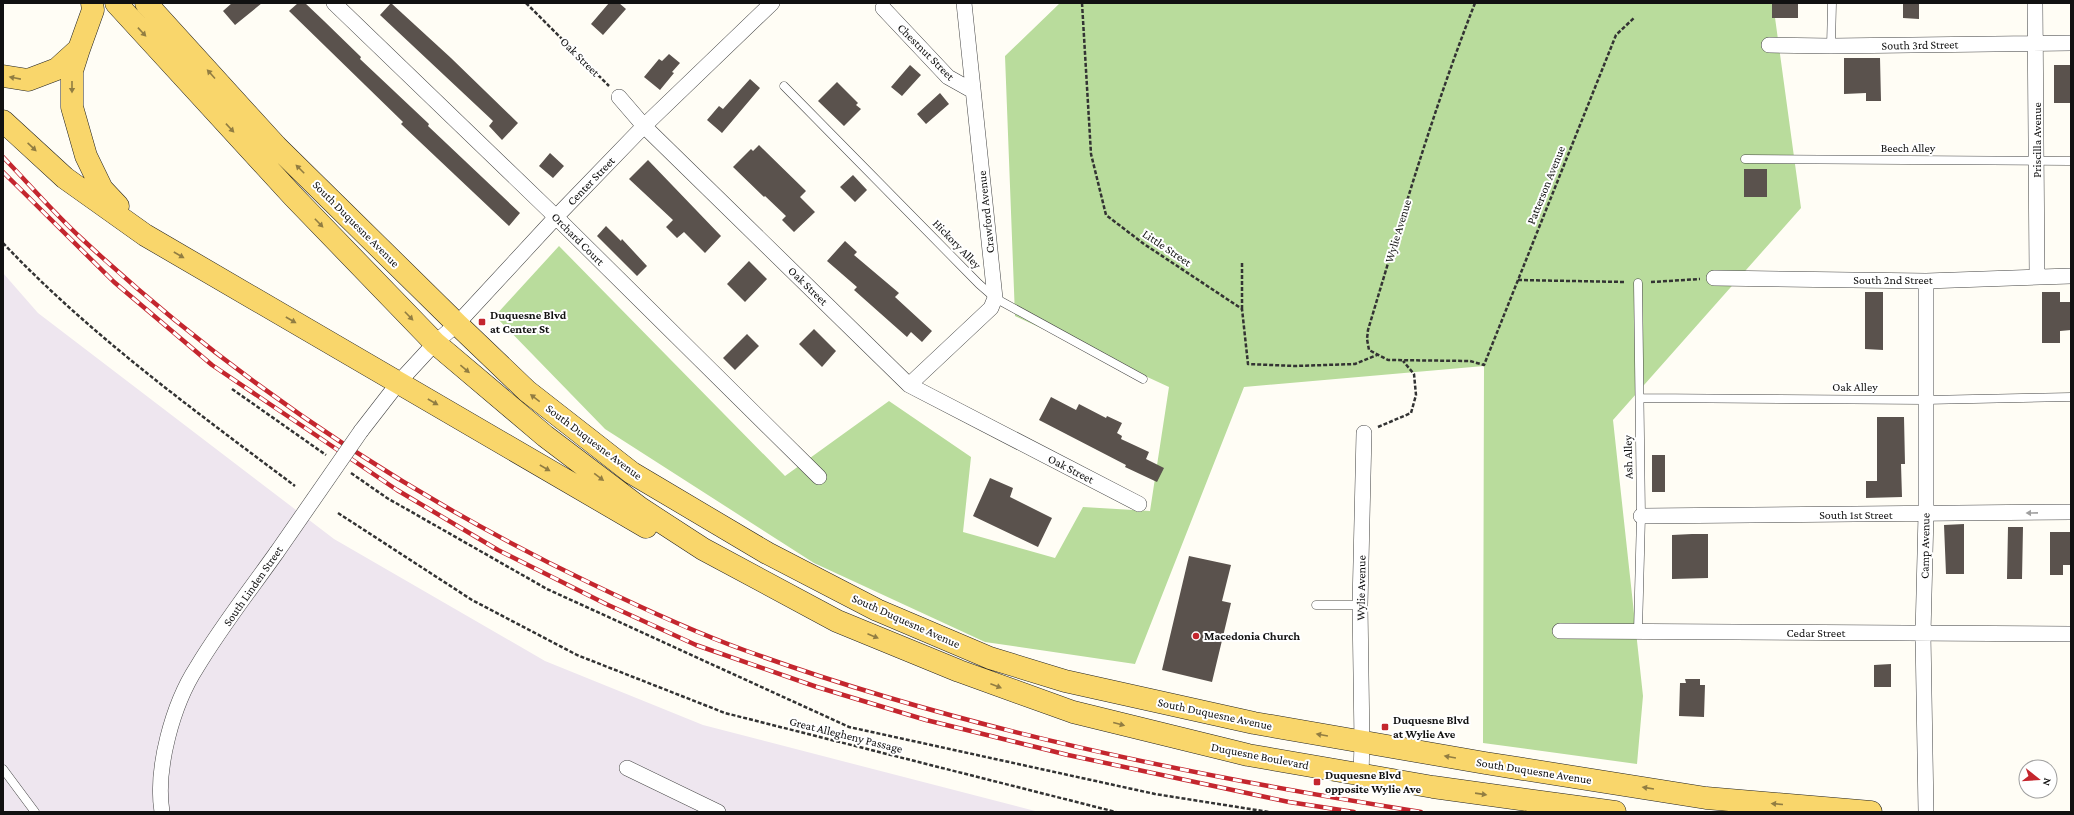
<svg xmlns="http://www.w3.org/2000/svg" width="2074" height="815" viewBox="0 0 2074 815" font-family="'Crimson Pro',serif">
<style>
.industrial{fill:#eee6ef}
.forest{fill:#b9dc9c}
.building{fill:#5a524d}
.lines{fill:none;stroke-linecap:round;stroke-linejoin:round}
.service-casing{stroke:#444;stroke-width:9}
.minor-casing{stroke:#444;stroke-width:16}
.primary-casing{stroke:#222;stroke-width:23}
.path{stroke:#333;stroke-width:2.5;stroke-dasharray:4 2;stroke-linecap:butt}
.service{stroke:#fff;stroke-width:8}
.minor{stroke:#fff;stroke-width:15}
.primary{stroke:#f9d66b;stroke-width:22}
.rail-casing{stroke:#c4262e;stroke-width:4.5}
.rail{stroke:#fff;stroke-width:3;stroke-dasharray:9;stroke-linecap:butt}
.minor-bridge-casing{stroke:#444;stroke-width:16;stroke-linecap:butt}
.minor-bridge{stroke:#fff;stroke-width:15}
.oneway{fill:#917d42}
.oneway2{fill:#a0a0a0}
.poi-dot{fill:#c4262e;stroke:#fff;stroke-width:1.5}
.labels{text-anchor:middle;stroke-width:4;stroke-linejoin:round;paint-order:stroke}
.street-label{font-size:12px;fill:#111;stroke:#fff}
.poi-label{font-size:12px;font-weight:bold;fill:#111;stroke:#fff;text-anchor:start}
</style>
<rect width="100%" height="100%" fill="#fffdf5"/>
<path class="industrial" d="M3 273 38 313 334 539 545 661 703 725 1039 812H3Z"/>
<path class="forest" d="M1060 3H1773L1801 208 1613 420 1643 696 1637 764 1483 743 1484 366 1244 387 1135 664 985 642 814 563 605 429 495 316 559 246 785 476 889 401 971 457 963 532 1055 558 1083 507 1150 511 1169 387 1015 316 1005 56Z"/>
<path class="building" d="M232 3H262L235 25 223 11Z
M298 3H305L324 21 361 57 360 59 429 124 428 126 520 213 509 226 401 124 403 122 289 11Z
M391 3 451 58 518 123 502 140 489 126 493 121 380 15Z
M609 3H619L626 9 603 35 591 24Z
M1772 3H1798V18H1772Z
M1903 3H1919V19L1903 18Z
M669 54 680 63 672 72 674 73 660 90 644 77 659 59 662 61Z
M1844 58H1880L1881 101H1866V93L1844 94Z
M910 65 921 75 902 96 891 87Z
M2054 65H2071V103H2054Z
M750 79 760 88 722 133 707 120 719 106 723 109Z
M837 82 858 103 856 105 861 109 844 126 818 101Z
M940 93 949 104 926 124 917 114Z
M759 145 806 191 800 197 815 212 794 232 782 220 786 216 765 196 764 197 733 167 751 149 753 151Z
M550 153 564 166 553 178 539 166Z
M648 160 721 236 705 253 684 232 677 238 666 227 673 220 629 179Z
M1744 169H1767V197H1744Z
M853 175 867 190 855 202 840 187Z
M606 226 621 241 622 239 647 266 637 276 597 236Z
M845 241 857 252 854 255 899 293 895 297 932 331 922 342 911 332 907 337 854 290 857 287 827 261Z
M749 261 767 279 745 302 727 284Z
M1865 292H1883V350L1865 349Z
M2042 292H2060V302H2071V330L2060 331V343H2042Z
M814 329 836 351 822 367 799 344Z
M747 334 759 346 735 370 723 358Z
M1051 397 1076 410 1079 404 1106 418 1107 416 1122 423 1117 433 1122 436 1121 439 1149 452 1146 459 1164 468 1157 482 1125 467 1126 465 1039 420Z
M1877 417H1904L1905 464H1901L1902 497 1866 498V481H1877Z
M1652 455H1665V492H1652Z
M990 478 1013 488 1010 497 1052 518 1038 547 973 516Z
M1964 524V574H1946L1944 525Z
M2008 527H2023L2022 579H2007Z
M2050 532H2071V565H2063V575H2050Z
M1692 534H1708V578L1672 579V535Z
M1189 556 1231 565 1222 601 1231 603 1212 682 1162 670Z
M1891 664V687H1874V665Z
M1685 679H1700V685H1705L1704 717 1679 716 1680 683H1686Z"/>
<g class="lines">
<defs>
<path id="service" d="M1831 46 1832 3
M784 86 979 284 995 298 1143 379
M1745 159 2071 161
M1640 398 1925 400 2071 397
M1316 605H1360
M1638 631 1641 516 1638 283
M3 769 35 812"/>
<path id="minor" d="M334 3 556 217 819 477
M2035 3 2037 277
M883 8 948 77 973 91
M1769 45 1831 46 2071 43
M619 97 644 126 909 385 1139 504
M1714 278 1926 281 2071 276
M909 385 991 308 995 298 964 3
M361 431 399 382 435 343 457 324 556 217 644 126 772 3
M1641 516 2071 512
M1560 631 2071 634
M627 768 718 812
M1361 775 1362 743 1360 605 1364 433
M162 812C155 768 173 704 197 667 221 627 250 590 277 552
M1926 812 1923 634 1926 514V281"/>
<path id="primary" d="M116 3 293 196 435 343 545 436 640 508 703 549 837 621 959 671 1073 712 1248 755 1433 787 1615 812
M146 3 276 146 457 324 527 391 632 473 767 553 877 610 990 658 1065 681 1254 723 1485 763 1706 798 1871 812
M79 49 72 71V107L86 156 102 189 118 206
M3 76 28 80 57 69 79 49 93 10 92 3
M3 121 65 178 145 235 646 527"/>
</defs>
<use href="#service" class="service-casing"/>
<use href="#minor" class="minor-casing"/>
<use href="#primary" class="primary-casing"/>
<path class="path" d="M526 3 609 86
M1082 3 1091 154 1106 215 1144 244 1242 309 1248 364 1295 366 1355 364 1377 355
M1475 3C1433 110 1401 220 1368 330L1367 339 1369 350 1388 360 1470 361 1484 365 1616 35 1635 17
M3 243C91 336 194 410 295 486
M1518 280 1626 282
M1651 282 1700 279
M1242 309V263
M232 389 326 455
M1378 427 1411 413 1416 395 1414 374 1403 361
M351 473 387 498 547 589 849 727 1155 794 1269 812
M338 513 472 600 577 655 725 713 1116 812"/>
<use href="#service" class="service"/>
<use href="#minor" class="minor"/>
<use href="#primary" class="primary"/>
<defs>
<path id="rail" d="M3 157C29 184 54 213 81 238 231 378 405 494 590 583 640 607 691 631 744 650 960 729 1194 776 1421 812
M3 172 114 282 212 365 397 490 498 550 606 604 696 645 817 687 926 720 1068 755 1289 802 1354 812"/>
</defs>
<use href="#rail" class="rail-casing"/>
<use href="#rail" class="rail"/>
<defs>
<path id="minor-bridge" d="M277 552 361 431"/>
</defs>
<use href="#minor-bridge" class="minor-bridge-casing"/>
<use href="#minor-bridge" class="minor-bridge"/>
</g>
<defs><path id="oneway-solid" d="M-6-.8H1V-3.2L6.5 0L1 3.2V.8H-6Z"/></defs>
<g class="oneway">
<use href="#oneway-solid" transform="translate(142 32) rotate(47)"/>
<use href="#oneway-solid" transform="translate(211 74) rotate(-132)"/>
<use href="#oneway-solid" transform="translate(15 78) rotate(-169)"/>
<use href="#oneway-solid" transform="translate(72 87) rotate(90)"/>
<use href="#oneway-solid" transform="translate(230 128) rotate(47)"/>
<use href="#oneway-solid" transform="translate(32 147) rotate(43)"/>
<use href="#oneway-solid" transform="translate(300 169) rotate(-135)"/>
<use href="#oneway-solid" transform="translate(319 223) rotate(46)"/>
<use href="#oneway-solid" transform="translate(179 255) rotate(30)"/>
<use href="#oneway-solid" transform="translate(409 316) rotate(46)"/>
<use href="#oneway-solid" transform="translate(291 320) rotate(30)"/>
<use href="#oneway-solid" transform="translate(465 369) rotate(40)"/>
<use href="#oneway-solid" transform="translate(535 398) rotate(-142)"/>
<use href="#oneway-solid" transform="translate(433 402) rotate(30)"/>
<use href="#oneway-solid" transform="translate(545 468) rotate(30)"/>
<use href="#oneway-solid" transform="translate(599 477) rotate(37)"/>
<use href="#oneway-solid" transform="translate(873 636) rotate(23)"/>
<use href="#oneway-solid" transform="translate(996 686) rotate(21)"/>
<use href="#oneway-solid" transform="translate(1119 724) rotate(15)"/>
<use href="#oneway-solid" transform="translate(1322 735) rotate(-170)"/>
<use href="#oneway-solid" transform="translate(1450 757) rotate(-170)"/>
<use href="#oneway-solid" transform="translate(1648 788) rotate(-171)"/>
<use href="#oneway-solid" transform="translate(1481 794) rotate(8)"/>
<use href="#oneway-solid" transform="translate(1777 804) rotate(-175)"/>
</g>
<use class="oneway2" href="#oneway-solid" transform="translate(2032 513) rotate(179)"/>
<g class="poi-dot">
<rect x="478" y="318" width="8" height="8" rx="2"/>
<circle cx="1196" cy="636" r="4"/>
<rect x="1381" y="723" width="8" height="8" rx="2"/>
<rect x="1313" y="778" width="8" height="8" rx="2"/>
</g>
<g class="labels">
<g class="street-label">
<text transform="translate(1920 45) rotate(-1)" y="4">South 3rd Street</text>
<text transform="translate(926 52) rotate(45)" y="4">Chestnut Street</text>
<text transform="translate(580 57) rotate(45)" y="4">Oak Street</text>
<text transform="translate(2037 140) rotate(-90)" y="4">Priscilla Avenue</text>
<text x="1908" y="152">Beech Alley</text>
<text transform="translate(591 181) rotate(-46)" y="4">Center Street</text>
<text transform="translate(1546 185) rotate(-68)" y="4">Patterson Avenue</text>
<text transform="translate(986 212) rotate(-96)" y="4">Crawford Avenue</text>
<text transform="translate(356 224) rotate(45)" y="4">South Duquesne Avenue</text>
<text transform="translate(1398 231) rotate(-73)" y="4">Wylie Avenue</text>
<text transform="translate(578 239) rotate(45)" y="4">Orchard Court</text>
<text transform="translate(957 244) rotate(46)" y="4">Hickory Alley</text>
<text transform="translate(1167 248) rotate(34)" y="4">Little Street</text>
<text x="1893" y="284">South 2nd Street</text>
<text transform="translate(808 286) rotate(44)" y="4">Oak Street</text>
<text x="1855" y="391">Oak Alley</text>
<text transform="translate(594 442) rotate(37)" y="4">South Duquesne Avenue</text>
<text transform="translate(1628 457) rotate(-91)" y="4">Ash Alley</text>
<text transform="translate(1071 469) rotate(27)" y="4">Oak Street</text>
<text x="1856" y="519">South 1st Street</text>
<text transform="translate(1925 546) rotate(-89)" y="4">Camp Avenue</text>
<text transform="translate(253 586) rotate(-55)" y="4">South Linden Street</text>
<text transform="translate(1361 588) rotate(-89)" y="4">Wylie Avenue</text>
<text transform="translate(906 621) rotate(24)" y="4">South Duquesne Avenue</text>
<text x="1816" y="637">Cedar Street</text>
<text transform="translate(1215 714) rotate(12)" y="4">South Duquesne Avenue</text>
<text transform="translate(846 735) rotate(14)" y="4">Great Allegheny Passage</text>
<text transform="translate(1260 756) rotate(11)" y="4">Duquesne Boulevard</text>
<text transform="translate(1534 771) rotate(9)" y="4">South Duquesne Avenue</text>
</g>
<g class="poi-label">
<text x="490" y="319">Duquesne Blvd<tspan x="490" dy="14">at Center St</tspan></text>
<text x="1204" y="640">Macedonia Church</text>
<text x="1393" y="724">Duquesne Blvd<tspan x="1393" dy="14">at Wylie Ave</tspan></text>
<text x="1325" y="779">Duquesne Blvd<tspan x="1325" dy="14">opposite Wylie Ave</tspan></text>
</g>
</g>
<rect width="2074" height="815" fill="none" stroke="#111111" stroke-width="8"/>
<g transform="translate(2038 779) rotate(107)"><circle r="19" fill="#ffffff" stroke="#a0a0a0"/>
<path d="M0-3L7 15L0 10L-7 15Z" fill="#c4262e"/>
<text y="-6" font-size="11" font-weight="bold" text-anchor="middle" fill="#111111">N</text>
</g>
</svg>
